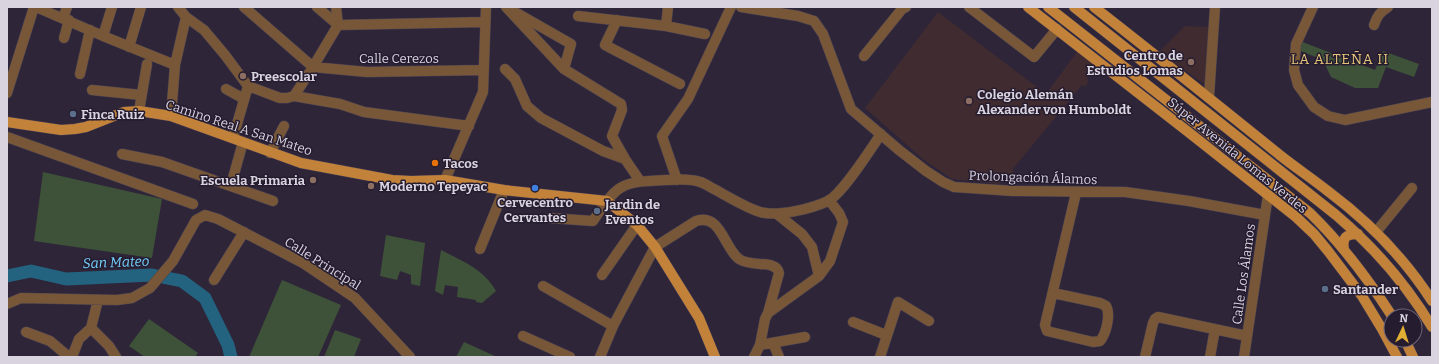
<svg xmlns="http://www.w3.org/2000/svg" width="1439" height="364" viewBox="0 0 1439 364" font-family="Bitter,serif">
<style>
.education{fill:#3f2b30}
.green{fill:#3e5239}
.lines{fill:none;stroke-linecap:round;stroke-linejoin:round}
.river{stroke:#23637f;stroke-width:13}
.minor-casing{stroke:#494154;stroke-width:11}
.major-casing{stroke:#494154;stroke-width:11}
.minor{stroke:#775737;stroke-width:10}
.major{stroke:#c3823a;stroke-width:10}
.education-dot{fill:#8d6e63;stroke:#251c2f;stroke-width:1.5}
.service-dot{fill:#5c6f8a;stroke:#251c2f;stroke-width:1.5}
.food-dot{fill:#e8710a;stroke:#251c2f;stroke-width:1.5}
.shop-dot{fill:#3f7fe0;stroke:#251c2f;stroke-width:1.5}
.labels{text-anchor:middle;stroke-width:3;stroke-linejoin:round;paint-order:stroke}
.poi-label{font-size:13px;font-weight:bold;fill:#d9d3e0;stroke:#251c2f;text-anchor:start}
.street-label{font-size:13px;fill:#d9d3e0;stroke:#251c2f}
.neighbourhood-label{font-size:14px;letter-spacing:1px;fill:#e5c47a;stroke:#251c2f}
.water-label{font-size:14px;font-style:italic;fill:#75d2ff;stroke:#251c2f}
</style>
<rect width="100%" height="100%" fill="#2e2539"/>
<path class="education" d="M938 12 1046 94 1079 49 1099 65 1087 79 1089 81 1085 87 1082 85 1012 170 1014 171 1010 176 1007 174 1001 178 1000 184 952 179 924 160 865 108Z
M1185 26 1212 27 1207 86 1159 52Z"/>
<path class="green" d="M1300 41 1375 70 1383 51 1419 64 1414 77 1386 67 1378 88H1355L1331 77 1323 60 1298 50Z
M43 172 162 199 152 258 34 241Z
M386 235 425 243 420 286 411 284V275L400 271 397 280 380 276Z
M441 250C462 261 484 269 496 291L482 303 476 302V300L457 297 458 287 445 285 443 295 435 291Z
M282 280 341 305 318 357H249Z
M149 319 198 353 195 357H145L129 346Z
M335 330 361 339 354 357H324Z
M464 342 497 357H456Z"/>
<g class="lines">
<path class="river" d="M7 276 31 271 66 279 152 275 182 281 205 298 228 345 231 357"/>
<defs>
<path id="minor" d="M36 7 103 36 175 65
M178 7 186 17 204 30 225 55 248 86 280 98H287L294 96 340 104 364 112 469 126
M244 7 313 67 367 72 484 70
M317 7 338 25 485 22
M506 7 564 69 621 104 622 110 612 136 625 159 640 181
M741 7 798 16 814 21 823 34 851 109 899 150 926 171 943 182 954 187 1013 191 1125 192 1189 201 1265 215
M969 7 1034 57 1057 29
M1313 7 1296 44 1294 70 1298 85 1314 107 1328 116 1345 120 1432 102
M515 12 571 44 564 69
M578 16 666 26 705 34
M63 18 67 7
M617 20 605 45 680 84
M1374 25C1377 16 1380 12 1388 7
M666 26 668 7
M103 36 112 7
M64 38 69 20
M129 47 141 7
M864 56 902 9 906 7
M505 69 515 79 527 106 541 118 603 151 625 159
M80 74 90 30
M226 89 244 99
M92 90 141 95
M7 93 34 7
M294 96 313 67 338 25 336 7
M1209 97 1215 7
M139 111 147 64
M171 116 175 65 186 17
M7 137 193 204
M233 138 248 86
M270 153 284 126
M122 154 162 162 273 201
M445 180 483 92 486 7
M677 180 662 136 688 99 731 7
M231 185 243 142
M777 214 802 234 812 247 819 276
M550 218 593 221C618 183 621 182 666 180 677 180 689 178 700 182 705 183 711 188 716 190 728 197 747 208 760 212 777 217 811 209 828 201 843 193 870 150 881 134
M1376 232 1412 188
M480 249 504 190
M602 275 637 225
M214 280 244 232
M543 286 613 326
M1053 293 1100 303 1106 306C1111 315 1106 334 1100 341L1093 342 1051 332 1047 331 1045 325 1076 193
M7 304 21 298 117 300 132 298 150 288 173 261 196 220 205 215 218 219 303 263 355 298 410 357
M853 322 886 335
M91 328 109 346 116 357
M26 332 50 341 69 357
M523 336 570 357
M773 343 779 357
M760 345 805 337
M72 357 79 339 91 328 98 300
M600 357 613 326 655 247 696 221C721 213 724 248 739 259 752 268 776 259 779 273L768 313
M754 357 760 345 765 319 768 313 819 276 830 261 843 222 839 213 829 200
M880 357 898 302 929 321
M1145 357 1153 323 1155 319 1158 317 1247 336
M1210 357 1215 329
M1244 357 1268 195"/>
<path id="major" d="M1028 7 1187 131 1296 217 1314 234 1328 251 1362 296 1382 329 1397 357
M1048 7 1310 213C1341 243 1368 279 1392 316
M1074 7 1336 215C1374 247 1406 284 1432 327
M1094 7C1157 56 1219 106 1281 156 1296 168 1313 179 1329 192 1369 222 1405 259 1432 301
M7 122 61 130 75 129 86 127 124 112 139 111 171 116 301 163 392 180 411 181 445 180 504 190 607 201 637 225 655 247 699 318 715 357
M1344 250C1342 237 1346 234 1358 234
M1405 340 1413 357"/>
</defs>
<use href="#minor" class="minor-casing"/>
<use href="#major" class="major-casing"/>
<use href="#minor" class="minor"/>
<use href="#major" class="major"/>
</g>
<g class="education-dot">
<circle cx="1191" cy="62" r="4"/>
<circle cx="243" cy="76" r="4"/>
<circle cx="969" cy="101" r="4"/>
<circle cx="313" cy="180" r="4"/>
<circle cx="371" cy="186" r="4"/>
</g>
<g class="service-dot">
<circle cx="73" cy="114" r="4"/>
<circle cx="597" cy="211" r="4"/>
<circle cx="1325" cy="289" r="4"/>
</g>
<circle class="food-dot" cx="435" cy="163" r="4"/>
<circle class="shop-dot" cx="535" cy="188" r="4"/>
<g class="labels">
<g class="poi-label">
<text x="1183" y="60" text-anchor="end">Centro de<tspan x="1183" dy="15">Estudios Lomas</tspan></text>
<text x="251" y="81">Preescolar</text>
<text x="977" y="99">Colegio Alemán<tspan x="977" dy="15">Alexander von Humboldt</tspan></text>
<text x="81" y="119">Finca Ruiz</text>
<text x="443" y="168">Tacos</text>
<text x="305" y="185" text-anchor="end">Escuela Primaria</text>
<text x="379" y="191">Moderno Tepeyac</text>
<text x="535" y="207" text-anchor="middle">Cervecentro<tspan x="535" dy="15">Cervantes</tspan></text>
<text x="605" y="209">Jardin de<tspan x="605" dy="15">Eventos</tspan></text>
<text x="1333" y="294">Santander</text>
</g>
<g class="street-label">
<text x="399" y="63">Calle Cerezos</text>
<text transform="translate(239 127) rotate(18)" y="5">Camino Real A San Mateo</text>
<text transform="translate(1238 155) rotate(39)" y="5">Súper Avenida Lomas Verdes</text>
<text transform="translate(1033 177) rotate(2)" y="5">Prolongación Álamos</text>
<text transform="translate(323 263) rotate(32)" y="5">Calle Principal</text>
<text transform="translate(1243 274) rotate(-82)" y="5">Calle Los Álamos</text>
</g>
<g class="neighbourhood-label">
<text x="1340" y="64">LA ALTEÑA II</text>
</g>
<g class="water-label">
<text transform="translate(116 262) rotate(-2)" y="5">San Mateo</text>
</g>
</g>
<rect width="1439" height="364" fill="none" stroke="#d9d3e0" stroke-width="16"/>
<g transform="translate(1403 328) rotate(4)"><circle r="19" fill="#251c2f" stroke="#6d6576"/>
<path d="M0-3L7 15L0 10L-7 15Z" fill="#e1af34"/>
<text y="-6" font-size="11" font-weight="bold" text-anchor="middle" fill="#d9d3e0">N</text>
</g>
</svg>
